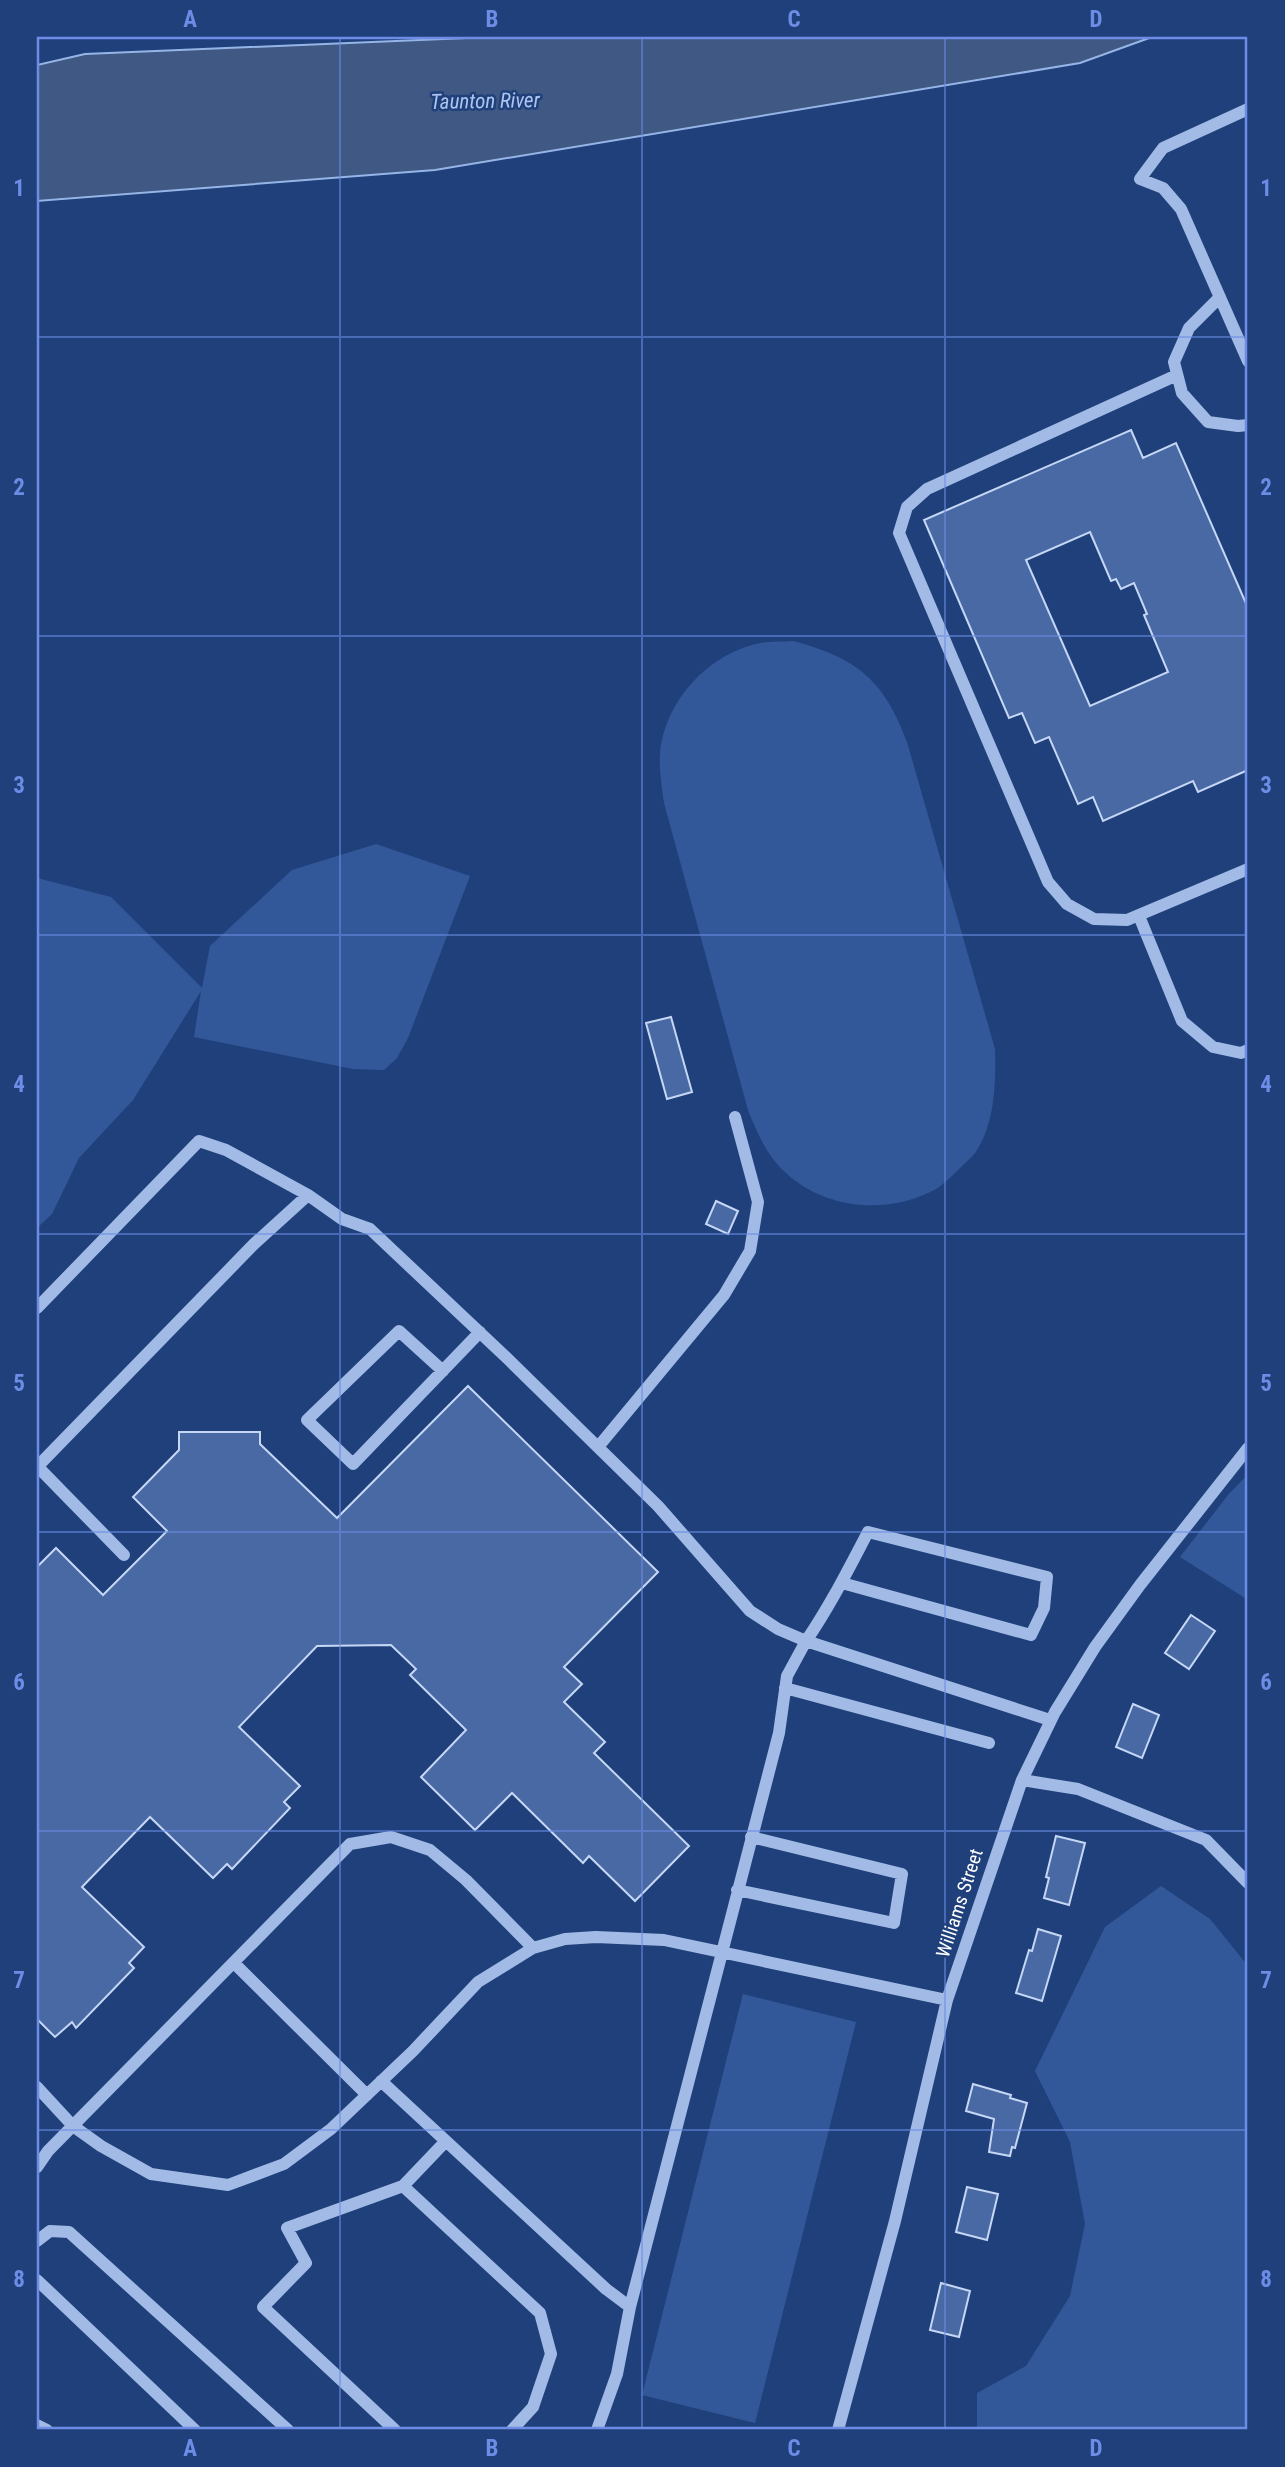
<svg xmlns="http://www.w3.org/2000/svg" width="1285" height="2467" viewBox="0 0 1285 2467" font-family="'Roboto Condensed',sans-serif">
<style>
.green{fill:#335899}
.water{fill:#405884;stroke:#96b5e7;stroke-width:2}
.building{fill:#4969a5;stroke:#c5d7f5;stroke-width:2;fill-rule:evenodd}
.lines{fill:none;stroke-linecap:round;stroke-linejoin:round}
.minor{stroke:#a2bbe6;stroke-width:12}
.grid{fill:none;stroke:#6c8ce6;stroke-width:2;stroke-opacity:0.55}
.labels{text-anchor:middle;stroke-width:5;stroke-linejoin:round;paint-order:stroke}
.street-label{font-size:19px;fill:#fff;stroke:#20407b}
.water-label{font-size:21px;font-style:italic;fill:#adc5ee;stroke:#20407b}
.neatline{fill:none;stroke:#6c8ce6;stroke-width:2.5}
.grid-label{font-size:23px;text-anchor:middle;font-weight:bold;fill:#6c8ce6}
</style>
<rect width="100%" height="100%" fill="#20407b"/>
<path class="green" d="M793 641C857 658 884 680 907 742L995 1049C996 1083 995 1124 975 1153 971 1158 965 1163 960 1168 953 1175 944 1184 936 1189 889 1215 826 1210 786 1173 767 1156 757 1133 748 1110L664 803C662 788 659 771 660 755 664 702 708 653 761 643 771 641 783 642 793 641Z
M376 844 470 876 408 1038 397 1058 384 1070 353 1069 194 1037 201 991 133 1100 79 1158 52 1214 37 1228V878L111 897 202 988 210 946 292 870Z
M1248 1474V1600L1180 1557 1228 1495Z
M1161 1886 1210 1919 1248 1966V2430H977V2393L1026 2366 1070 2296 1085 2224 1070 2142 1035 2071 1105 1927Z
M743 1994 856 2022 755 2423 642 2395Z"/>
<path class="water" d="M491 37H1152L1080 63 435 170 37 201V65L85 54Z"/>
<path class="building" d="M1131 430 1143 458 1176 443 1248 608V770L1198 792 1193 781 1103 821 1093 797 1078 804 1049 737 1035 743 1022 713 1009 718 924 520ZM1090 532 1111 581 1116 579 1121 589 1134 583 1147 614 1144 615 1168 672 1090 706 1026 560Z
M671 1017 692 1092 667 1099 646 1023Z
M716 1201 738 1211 728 1234 706 1224Z
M468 1386 658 1572 564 1667 582 1684 564 1702 605 1742 594 1753 689 1846 635 1901 589 1856 583 1863 512 1793 475 1830 421 1777 466 1730 410 1675 416 1669 391 1645 317 1646 239 1727 300 1786 284 1802 290 1808 232 1869 227 1864 213 1878 150 1817 82 1887 144 1947 129 1963 134 1968 76 2028 72 2022 55 2037 37 2019V1567L56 1548 103 1595 167 1531 133 1497 179 1450V1432H260V1444L337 1518Z
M1191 1615 1215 1631 1189 1669 1165 1653Z
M1133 1704 1159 1715 1142 1758 1116 1747Z
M1056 1836 1085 1843 1069 1905 1044 1898 1049 1878 1046 1877Z
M1038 1929 1061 1936 1042 2001 1016 1993 1029 1950 1032 1951Z
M973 2084 1011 2095 1010 2098 1027 2103 1015 2148 1012 2147 1010 2156 989 2152 994 2119 966 2111Z
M967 2187 998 2194 987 2240 956 2232Z
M941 2283 970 2291 959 2337 930 2330Z"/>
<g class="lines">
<path class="minor" d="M1248 109 1163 148 1140 179 1163 188 1181 209 1248 361
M1220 297 1189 328 1174 362 1182 393 1208 422 1238 426 1248 425
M1177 375 927 489 907 507 899 533 1048 882 1067 904 1094 919 1127 920 1248 869
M1139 916 1182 1021 1213 1047 1241 1053 1248 1050
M37 1308 199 1141 226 1150 308 1195 342 1219 370 1229 509 1360 658 1506 750 1611 778 1629 806 1641 787 1676 779 1733 630 2307 617 2374 597 2430
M443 1371 399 1331 307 1420 353 1464 480 1332
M598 1447 724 1295 750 1251 758 1202 735 1117
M37 1466 124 1555
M37 1467 254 1244 308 1195
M842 1583 1031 1635 1044 1608 1047 1577 868 1532C848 1570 830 1606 806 1641L1050 1720
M785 1688 989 1743
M1022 1780 1078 1789 1206 1840 1248 1883
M737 1890 894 1923 902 1874 751 1837
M234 1963 367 2095
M381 2081 606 2289 630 2307
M37 2087 73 2126 101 2146 151 2174 228 2185 284 2164 331 2129 413 2051 478 1982 533 1948 565 1939 596 1937 664 1940 947 2000
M445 2142 403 2186 540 2313 551 2354 533 2407 512 2430
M37 2167 48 2151 350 1844 391 1837 430 1850 466 1880 533 1948
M37 2241 50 2231 69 2232 288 2430
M37 2280 195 2430
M37 2425 47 2430
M395 2430 263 2307 306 2263 287 2228 403 2186
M838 2430 895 2221 947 2000 1022 1780 1055 1712 1095 1647 1140 1585 1248 1448"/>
</g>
<path class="grid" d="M340 37V2430M642 37V2430M945 37V2430M37 337H1248M37 636H1248M37 935H1248M37 1234H1248M37 1532H1248M37 1831H1248M37 2130H1248"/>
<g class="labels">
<g class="street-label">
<text transform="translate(959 1903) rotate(-72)" y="7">Williams Street</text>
</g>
<g class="water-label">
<text transform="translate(485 101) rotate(-1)" y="7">Taunton River</text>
</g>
</g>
<rect width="1285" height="2467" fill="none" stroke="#20407b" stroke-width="77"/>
<rect x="38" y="38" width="1208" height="2390" class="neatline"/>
<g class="grid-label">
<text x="190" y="27">A</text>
<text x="492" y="27">B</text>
<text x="794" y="27">C</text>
<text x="1096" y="27">D</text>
<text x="19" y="196">1</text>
<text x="1266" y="196">1</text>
<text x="19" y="495">2</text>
<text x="1266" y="495">2</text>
<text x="19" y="793">3</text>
<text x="1266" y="793">3</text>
<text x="19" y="1092">4</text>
<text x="1266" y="1092">4</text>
<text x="19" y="1391">5</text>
<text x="1266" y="1391">5</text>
<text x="19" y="1690">6</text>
<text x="1266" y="1690">6</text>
<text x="19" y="1988">7</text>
<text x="1266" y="1988">7</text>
<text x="19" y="2287">8</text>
<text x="1266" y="2287">8</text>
<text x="190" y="2456">A</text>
<text x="492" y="2456">B</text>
<text x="794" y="2456">C</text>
<text x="1096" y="2456">D</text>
</g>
</svg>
